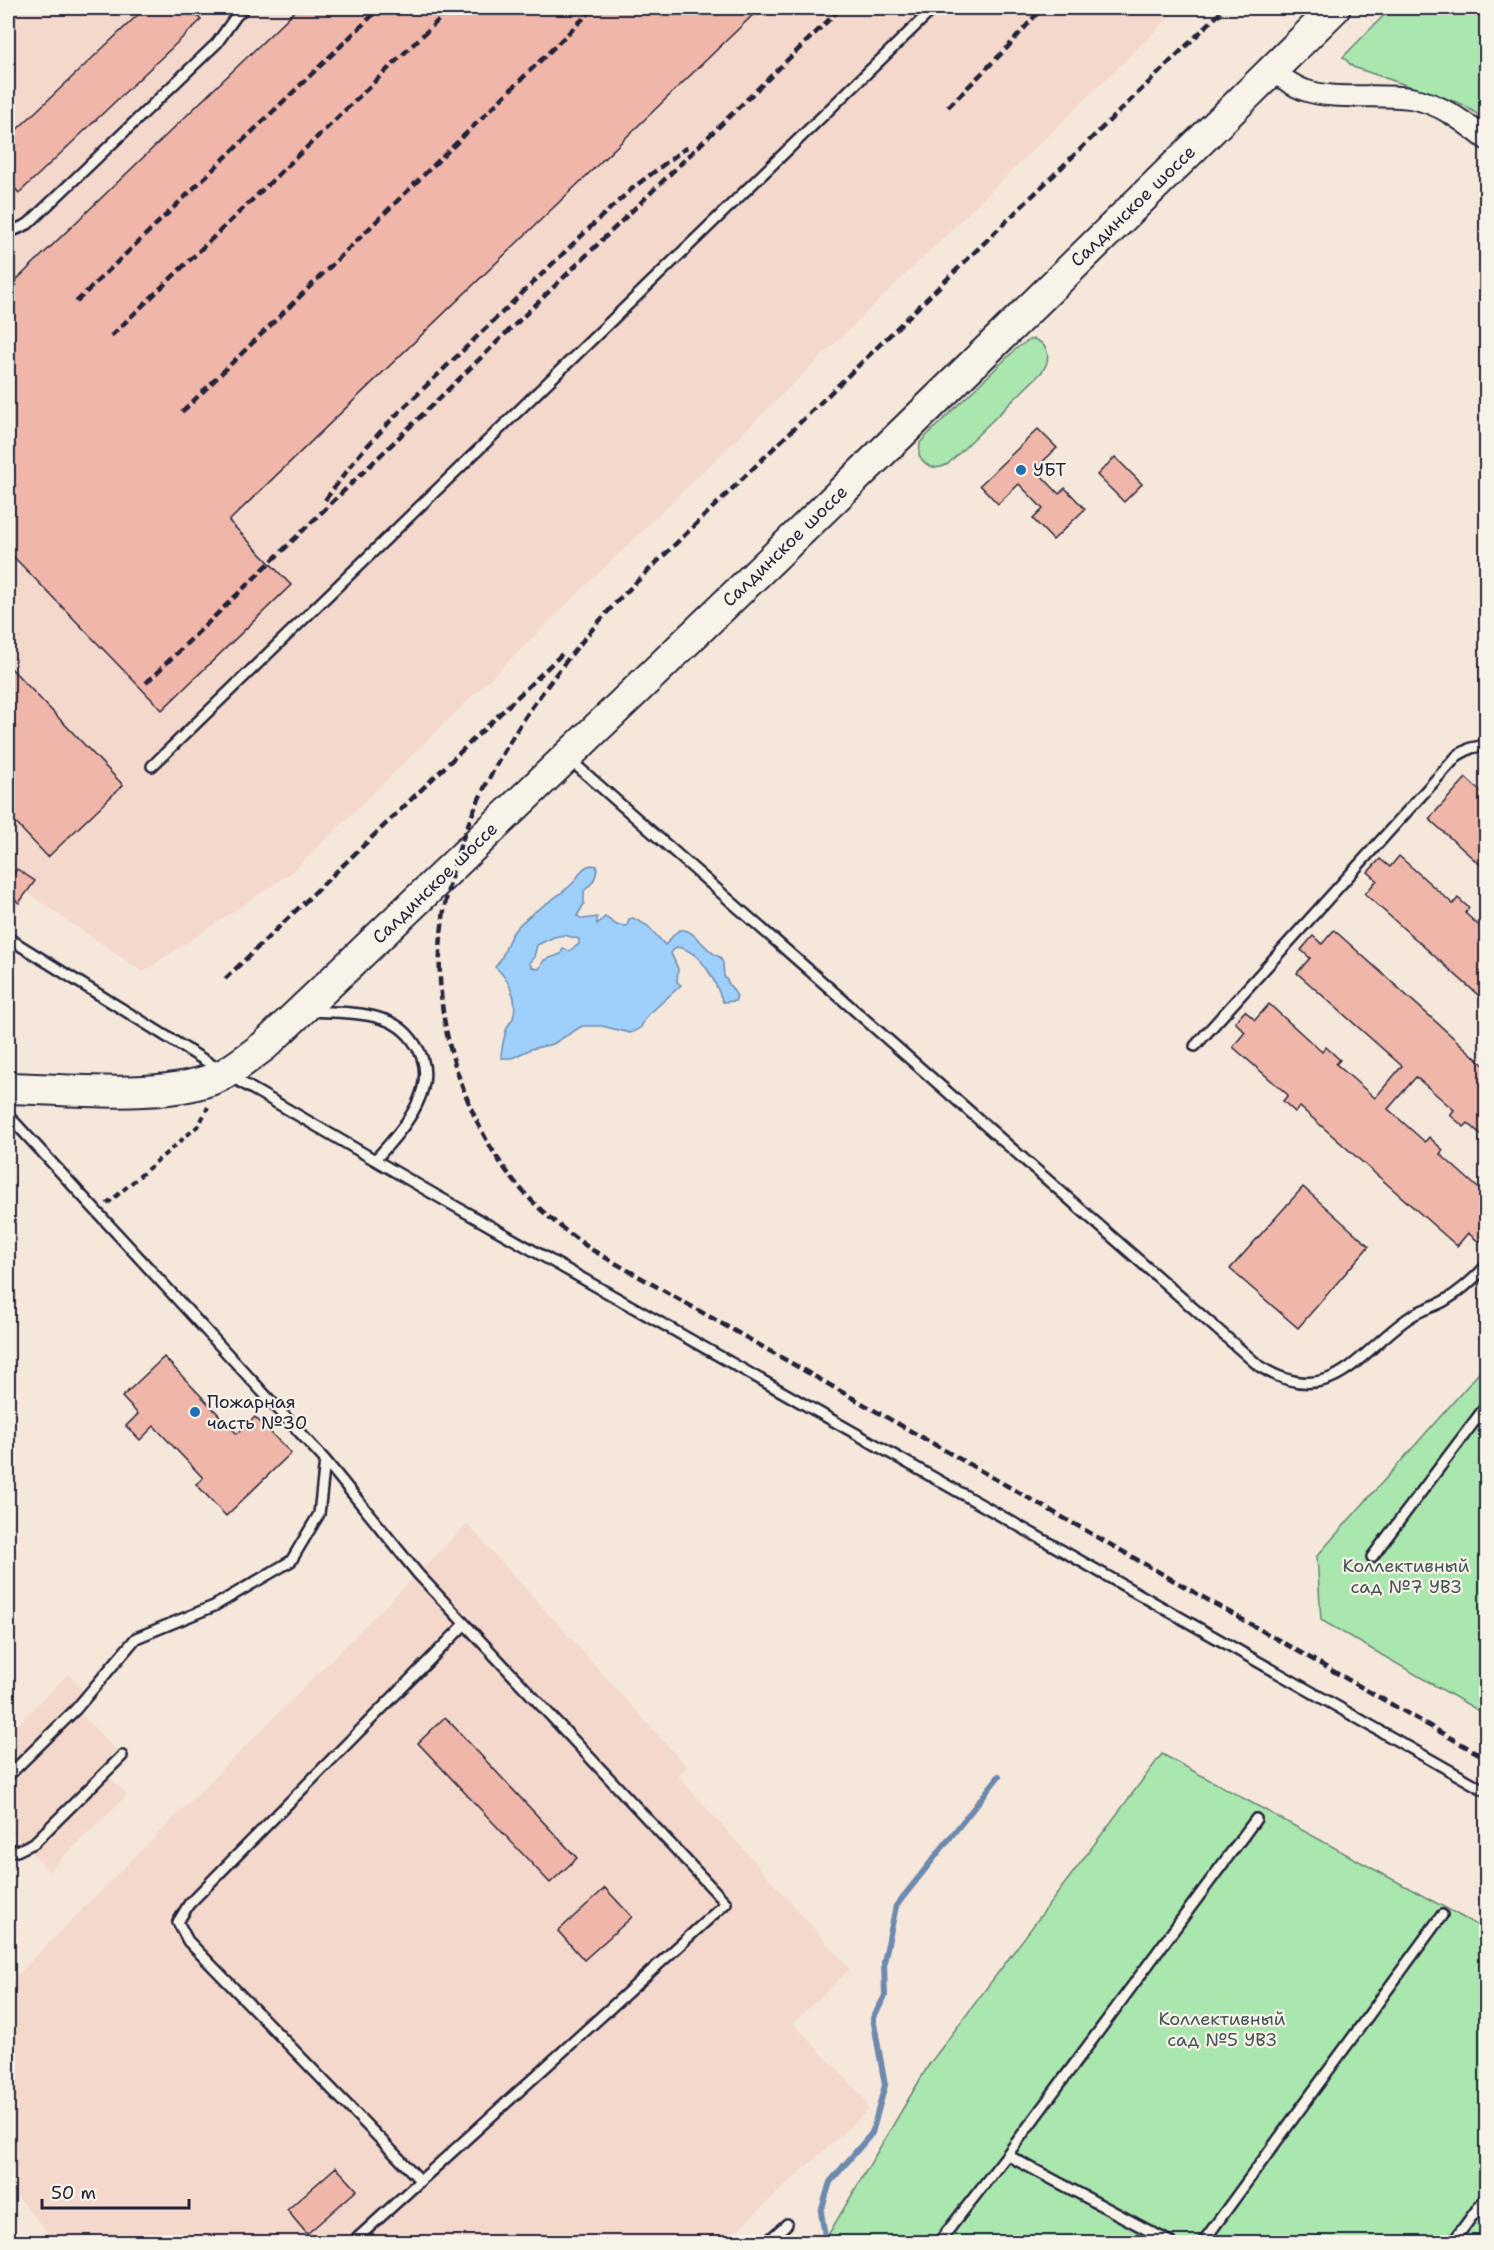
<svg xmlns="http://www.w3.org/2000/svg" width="1494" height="2250" viewBox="0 0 1494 2250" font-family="'Shantell Sans',sans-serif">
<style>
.built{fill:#f4d8cc}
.green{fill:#aae7ae;stroke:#668474;stroke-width:1.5}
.water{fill:#9ed0fb;stroke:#6c8aae;stroke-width:1.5;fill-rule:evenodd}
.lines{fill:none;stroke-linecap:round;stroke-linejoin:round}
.stream{stroke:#6c8aae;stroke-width:6}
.building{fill:#f0b6a9;stroke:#22223b;stroke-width:1.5}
.lane-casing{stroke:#22223b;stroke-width:14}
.street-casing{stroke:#22223b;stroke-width:24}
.primary-casing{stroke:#22223b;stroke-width:34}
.path{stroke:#22223b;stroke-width:4;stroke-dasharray:6 4.5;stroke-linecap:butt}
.lane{stroke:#f7f3e8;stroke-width:9}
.street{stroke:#f7f3e8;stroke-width:20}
.primary{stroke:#f7f3e8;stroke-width:30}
.rail{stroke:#22223b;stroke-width:4.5;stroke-dasharray:9 4.5;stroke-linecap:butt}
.poi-dot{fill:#1f6fb2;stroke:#f7f3e8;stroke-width:2}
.labels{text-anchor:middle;stroke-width:4.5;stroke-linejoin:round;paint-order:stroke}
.street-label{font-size:18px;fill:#22223b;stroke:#f7f3e8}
.poi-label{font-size:18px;fill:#22223b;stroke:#f7f3e8;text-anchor:start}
.park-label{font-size:18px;fill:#445358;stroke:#f7f3e8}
</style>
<rect width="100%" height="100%" fill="#f6e7db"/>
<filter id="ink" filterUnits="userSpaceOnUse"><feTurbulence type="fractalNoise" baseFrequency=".0167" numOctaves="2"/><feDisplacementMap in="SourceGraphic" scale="12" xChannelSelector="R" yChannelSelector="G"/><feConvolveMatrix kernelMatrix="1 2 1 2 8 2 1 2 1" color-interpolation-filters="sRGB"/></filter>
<g filter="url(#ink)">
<path class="built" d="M8 8H1179L292 872 143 972 27 893 8 922Z
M467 1524 687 1767 678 1776 850 1969 793 2023 865 2099 868 2110 724 2242H56L8 2186V1984Z
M68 1674 84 1691 71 1704 116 1750 100 1767 127 1795 49 1871 8 1828V1793L15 1786 8 1777V1734Z"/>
<path class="green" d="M1391 8H1486V120L1462 104 1353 67 1343 57Z
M1034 339C1050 345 1051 359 1042 372L948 464C936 471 925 467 919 455L920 443 924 438 1017 348 1029 340Z
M1486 1365V1715L1321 1620 1317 1556Z
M1162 1754 1486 1930V2242H824L928 2066Z"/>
<path class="water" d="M591 865 597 866C597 877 593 883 584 891V904L577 916 583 919 597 917V924L605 917 617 925 627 926 629 919 633 918 648 926 665 945C670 941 672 935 678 931 691 923 708 955 720 957L723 963 724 976 737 996 735 1001 723 1002C715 981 702 950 676 947L671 953 678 969 677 982 681 985 647 1016 641 1027 635 1031 630 1033 602 1026H582L553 1044 531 1049 512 1058H501C501 1051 505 1031 508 1026 510 1022 512 1021 513 1018 519 999 509 979 495 967 505 958 505 943 514 931 530 911 554 901 572 884 579 877 581 867 591 865ZM564 935 579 939V944L569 951 563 948 561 954 544 960 539 969 533 968 529 963 534 957 537 945 554 937Z"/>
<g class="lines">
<path class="stream" d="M826 2242 821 2212 830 2182 872 2133 885 2085 873 2018 885 1996 884 1962 896 1906 999 1776"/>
</g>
<path class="building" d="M145 8H189L201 20 19 193 8 181V138Z
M298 8H760L229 521 291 585 162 710 8 551V288Z
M1038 429 1057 448 1035 469 1059 494 1065 488 1085 509 1053 540 1033 519 1043 509 1019 484 998 504 980 485Z
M1115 457 1142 484 1124 502 1097 475Z
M8 665 123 785 48 857 8 815Z
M1466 778 1486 796V870L1429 819Z
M1399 856 1453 904 1458 898 1469 908 1465 913 1486 932V1002L1365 894 1377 880 1368 872 1380 859 1390 867Z
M17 869 35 881 19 903 8 894V882Z
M1334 930 1486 1067V1139L1468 1123 1464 1127 1450 1115 1454 1110 1416 1077 1388 1109 1425 1142 1429 1137 1443 1150 1440 1154 1486 1195V1234L1479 1242 1468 1233 1457 1246 1300 1107 1295 1112 1283 1101 1288 1095 1233 1047 1245 1032 1235 1022 1245 1011 1255 1020 1269 1004 1322 1052 1326 1047 1340 1060 1336 1064 1375 1098 1402 1066 1297 973 1310 958 1301 950 1313 936 1322 944Z
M1303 1187 1369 1246 1298 1328 1230 1269Z
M164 1357 237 1434 255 1417 291 1453 226 1516 196 1484 203 1478 154 1426 140 1440 126 1426 138 1414 122 1397Z
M445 1717 577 1858 550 1883 418 1743Z
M605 1888 632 1917 584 1960 558 1931Z
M336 2167 357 2190 307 2234 287 2210Z"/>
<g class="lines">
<defs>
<path id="lane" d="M8 233 28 224 217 43 236 16 244 8
M569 759 1259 1366C1332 1412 1358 1352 1410 1317 1420 1310 1433 1307 1444 1301 1460 1292 1474 1279 1486 1266
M152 766 934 8
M8 938 225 1073 437 1196 1486 1791
M310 1011C332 1013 357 1011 379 1018 395 1022 406 1030 415 1044 444 1085 402 1130 375 1160
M1195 1046 1458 755 1471 748 1486 745
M8 1115 325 1460 418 1574 726 1903 353 2242
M1372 1557 1486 1406
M8 1776 76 1709 136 1638 214 1606 291 1561 319 1514 325 1460
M8 1850 17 1851 34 1843 122 1756
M1007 2155 1170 2242
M420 2180 188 1941 178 1922 189 1904 465 1624
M767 2242 787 2224
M939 2242 1007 2155 1256 1819
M1203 2242 1442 1915
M1453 2242 1486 2197"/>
<path id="street" d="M1273 70C1282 78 1291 85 1304 90 1335 101 1377 93 1410 98 1440 103 1463 121 1486 139"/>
<path id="primary" d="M8 1088C68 1089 173 1102 226 1073 239 1065 252 1055 264 1046 624 704 982 358 1335 8"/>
</defs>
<use href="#lane" class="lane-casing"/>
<use href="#street" class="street-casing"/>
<use href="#primary" class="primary-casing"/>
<path class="path" d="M8 255 14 246
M107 1204 199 1125 208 1107"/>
<use href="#lane" class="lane"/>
<use href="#street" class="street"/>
<use href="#primary" class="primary"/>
<path class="rail" d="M948 107 1006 49 1042 8
M76 302 380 8
M111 336 451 8
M182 412 594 8
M325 500 359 455 394 417 602 216 634 187 687 147
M621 597C498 731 391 901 463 1088 491 1163 528 1207 594 1251L1486 1758
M615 603 1225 8
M146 683 841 8
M225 979 563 653"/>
</g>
</g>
<g class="poi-dot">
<circle cx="1021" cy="470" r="6"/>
<circle cx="195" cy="1412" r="6"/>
</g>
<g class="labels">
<g class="street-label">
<text transform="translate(1133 206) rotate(-44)" y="6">Салдинское шоссе</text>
<text transform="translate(785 546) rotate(-44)" y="6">Салдинское шоссе</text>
<text transform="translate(435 883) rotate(-44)" y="6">Салдинское шоссе</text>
</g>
<g class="poi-label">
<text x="1033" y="476">УБТ</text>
<text x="207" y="1408">Пожарная<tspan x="207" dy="21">часть №30</tspan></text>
</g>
<g class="park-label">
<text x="1406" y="1572">Коллективный<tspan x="1406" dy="21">сад №7 УВЗ</tspan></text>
<text x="1222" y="2025">Коллективный<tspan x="1222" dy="21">сад №5 УВЗ</tspan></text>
</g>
</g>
<rect width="1494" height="2250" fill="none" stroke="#f7f3e8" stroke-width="30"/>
<rect x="15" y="15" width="1464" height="2220" fill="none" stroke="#22223b" stroke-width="2" filter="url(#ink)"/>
<path d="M42 2199v9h147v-9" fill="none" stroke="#22223b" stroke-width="3"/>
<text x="51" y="2199" font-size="18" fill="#22223b" stroke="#f7f3e8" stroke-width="4.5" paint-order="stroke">50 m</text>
</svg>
